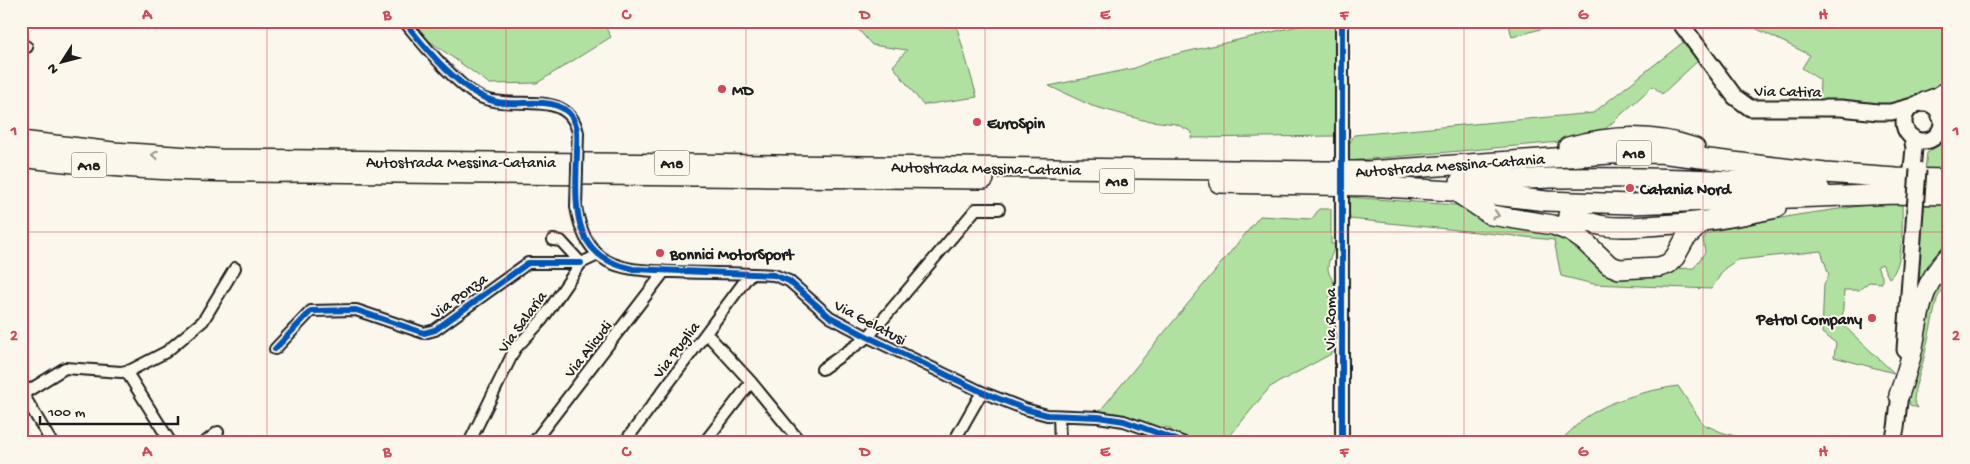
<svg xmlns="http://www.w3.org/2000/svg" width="1970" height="464" viewBox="0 0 1970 464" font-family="'Gochi Hand',sans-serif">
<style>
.green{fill:#b1e1a1;stroke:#667e5e}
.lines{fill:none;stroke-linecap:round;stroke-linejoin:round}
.minor-casing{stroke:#1c1c1c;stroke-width:14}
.tertiary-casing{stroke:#1c1c1c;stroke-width:16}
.secondary-casing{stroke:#1c1c1c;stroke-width:19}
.motorway-casing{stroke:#1c1c1c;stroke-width:22}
.minor{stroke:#fbf7ec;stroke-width:10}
.tertiary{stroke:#fbf7ec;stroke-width:12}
.secondary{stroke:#fbf7ec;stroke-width:15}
.motorway{stroke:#fbf7ec;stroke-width:19}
.minor-bridge-casing{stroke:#1c1c1c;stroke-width:14;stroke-linecap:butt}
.secondary-bridge-casing{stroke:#1c1c1c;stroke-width:19;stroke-linecap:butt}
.minor-bridge{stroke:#fbf7ec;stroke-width:10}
.secondary-bridge{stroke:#fbf7ec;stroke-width:15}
.cycleway-casing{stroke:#fbf7ec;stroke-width:9}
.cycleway{stroke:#0057b8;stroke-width:6}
.oneway{stroke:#97948e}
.grid{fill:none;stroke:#d1495b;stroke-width:1;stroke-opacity:0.55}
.poi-dot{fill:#d1495b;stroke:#fbf7ec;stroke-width:2}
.labels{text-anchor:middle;stroke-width:4;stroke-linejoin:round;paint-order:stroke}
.shield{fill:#fbf7ec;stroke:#5f5e5a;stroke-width:1}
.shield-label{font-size:15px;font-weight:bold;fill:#1c1c1c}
.poi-label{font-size:16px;font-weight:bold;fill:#1c1c1c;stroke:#fbf7ec;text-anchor:start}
.street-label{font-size:16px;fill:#1c1c1c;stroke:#fbf7ec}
.neatline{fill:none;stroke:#d1495b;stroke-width:2}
.grid-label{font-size:16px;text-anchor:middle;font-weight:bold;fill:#d1495b}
</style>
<rect width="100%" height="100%" fill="#fbf7ec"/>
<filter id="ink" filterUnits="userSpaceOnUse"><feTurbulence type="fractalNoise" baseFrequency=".02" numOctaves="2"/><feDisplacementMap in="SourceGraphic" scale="10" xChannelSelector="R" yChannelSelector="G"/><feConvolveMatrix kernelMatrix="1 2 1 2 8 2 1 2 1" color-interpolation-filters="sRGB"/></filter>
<g filter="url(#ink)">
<path class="green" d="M410 21H602L611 37 537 83 490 84 421 35Z
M851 21H955L977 97 923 105 893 66 907 50 872 45Z
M1320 21H1335V136L1191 138 1192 132 1176 124 1143 120 1092 106 1049 86 1135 68 1155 59Z
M1508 21H1569L1512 37Z
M1751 21H1949V82L1933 94 1913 96 1900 104 1891 106 1819 101 1820 80 1802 68 1810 55 1755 28Z
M1686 40 1701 58 1662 94 1653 86 1594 139 1348 161V146L1354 135 1593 113Z
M1949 131V171L1925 170 1927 153 1944 141Z
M1348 197 1470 206 1555 228 1619 271 1694 268 1705 252 1703 239 1707 234 1714 231 1797 215 1902 200C1902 218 1905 267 1889 278L1882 264 1877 267 1882 276V283L1869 282 1859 290H1844L1842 324 1894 373 1834 357 1836 343 1822 333 1824 284 1829 275 1821 251 1737 260 1725 268 1711 289 1594 284 1561 276 1554 240 1350 219Z
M1921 203 1949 204V247L1913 316Z
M1319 209H1331V244H1335C1334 253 1328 258 1328 268 1328 275 1334 280 1335 287H1330L1331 354 1270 387 1224 443H1200L1171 432V429L1166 427 1163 429 1121 415 1099 412 1260 216 1312 219Z
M1949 263V278L1937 299 1923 362 1915 389 1914 401 1918 408 1910 405 1908 397 1922 316Z
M1678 386 1703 424 1721 432 1759 443H1558C1566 436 1573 428 1581 421 1608 400 1645 391 1678 386Z"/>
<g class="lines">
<defs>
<path id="minor" d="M404 21C421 42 453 81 476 95 509 114 568 85 578 133
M21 43 27 47
M576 207C580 229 587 249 607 261 622 269 639 270 655 271 695 274 734 272 774 275L789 281 830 317 868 337 982 392 1025 409 1047 415 1098 417 1124 421 1185 443
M553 240 561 241 581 263
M706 333 751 382 801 443
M275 349 311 311 356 310 424 333 435 330 528 263H581
M822 369 868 337 976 209H999
M126 371 171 443
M21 392 23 394 65 368 121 372 131 370 166 352 203 321 235 268
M23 394 52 443
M1059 416 1060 443
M204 443 218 432
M469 443 515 349 542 320 581 263 598 255
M533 443 664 272
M624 443 750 274
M704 443 751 382
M953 443 982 392"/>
<path id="tertiary" d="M1342 21V162
M1342 196V443"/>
<path id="secondary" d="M1679 21 1735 97 1750 108H1841L1878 112H1891L1913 106
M1904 122a19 19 0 1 1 38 0a19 19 0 1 1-38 0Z
M1912 169 1914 148 1912 137
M1905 350 1915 210
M1893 443 1896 428 1901 385"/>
<path id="motorway" d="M1925 102 1938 97 1949 90
M1941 114 1949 98
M21 141 113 152 221 159 1324 171H1368L1610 154 1659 153 1825 173 1896 178 1949 179
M1568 147C1610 135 1653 133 1695 148
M21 157C114 169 208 173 302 172L984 179
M1460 181C1491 182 1521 179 1551 178 1641 177 1731 178 1820 189
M1219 183 1367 186 1468 192 1546 201 1630 204 1896 194 1949 195
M1458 193 1491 215 1553 225 1571 232 1584 241 1609 265 1619 269 1659 267 1668 264 1675 257 1685 239 1702 222
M1568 215C1580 219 1592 224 1605 226 1618 228 1633 227 1647 226 1691 224 1733 218 1776 208
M1899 395C1904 380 1910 363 1913 347 1920 310 1921 286 1949 256"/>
</defs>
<use href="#minor" class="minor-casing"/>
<use href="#tertiary" class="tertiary-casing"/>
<use href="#secondary" class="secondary-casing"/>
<use href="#motorway" class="motorway-casing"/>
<use href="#minor" class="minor"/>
<use href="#tertiary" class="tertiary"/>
<use href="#secondary" class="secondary"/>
<use href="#motorway" class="motorway"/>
<defs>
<path id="minor-bridge" d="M576 207 578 133"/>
<path id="secondary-bridge" d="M1915 210 1918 170"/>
</defs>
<use href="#minor-bridge" class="minor-bridge-casing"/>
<use href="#secondary-bridge" class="secondary-bridge-casing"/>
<use href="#minor-bridge" class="minor-bridge"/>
<use href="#secondary-bridge" class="secondary-bridge"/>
<defs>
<path id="cycleway" d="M404 21C425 48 463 95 497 102 520 107 557 94 572 117 579 127 577 139 577 151 576 202 568 257 633 269L774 275 789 281 830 317 868 337 982 392 1025 409 1047 415 1098 417 1124 421 1185 443
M1342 21V443
M275 349 311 311 356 310 424 333 435 330 528 263H581"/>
</defs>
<use href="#cycleway" class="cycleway-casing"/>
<use href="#cycleway" class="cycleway"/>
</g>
<defs><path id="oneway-chevron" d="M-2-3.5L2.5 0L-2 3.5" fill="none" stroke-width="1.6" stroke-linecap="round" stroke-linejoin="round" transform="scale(1.25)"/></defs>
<g class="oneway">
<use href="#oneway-chevron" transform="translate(155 155) rotate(-176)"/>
<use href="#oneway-chevron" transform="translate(1496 215) rotate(17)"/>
</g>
</g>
<path class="grid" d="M267 21V443M506 21V443M746 21V443M985 21V443M1224 21V443M1464 21V443M1703 21V443M21 232H1949"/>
<g class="poi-dot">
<circle cx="722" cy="89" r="5"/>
<circle cx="977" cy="122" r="5"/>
<circle cx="1630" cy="188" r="5"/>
<circle cx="660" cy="253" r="5"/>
<circle cx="1872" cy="318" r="5"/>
</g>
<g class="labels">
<g class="shield">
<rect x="1616.5" y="140.5" width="35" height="25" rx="4"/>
<rect x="654.5" y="150.5" width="35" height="25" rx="4"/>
<rect x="71.5" y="152.5" width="35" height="25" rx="4"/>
<rect x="1099.5" y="168.5" width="35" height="25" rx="4"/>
</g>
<g class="shield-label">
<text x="1634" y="158">A18</text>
<text x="672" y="168">A18</text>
<text x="89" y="170">A18</text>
<text x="1117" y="186">A18</text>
</g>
<g class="poi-label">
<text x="732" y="95">MD</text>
<text x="987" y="128">EuroSpin</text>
<text x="1640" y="194">Catania Nord</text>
<text x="670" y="259">Bonnici MotorSport</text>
<text x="1862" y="324" text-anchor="end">Petrol Company</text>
</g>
<g class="street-label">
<text transform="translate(1788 90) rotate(1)" y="6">Via Catira</text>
<text x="461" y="167">Autostrada Messina-Catania</text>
<text transform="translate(1450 164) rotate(-4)" y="6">Autostrada Messina-Catania</text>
<text transform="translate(986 167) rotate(1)" y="6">Autostrada Messina-Catania</text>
<text transform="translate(458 295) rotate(-36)" y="6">Via Ponza</text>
<text transform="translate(1329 319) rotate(-90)" y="6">Via Roma</text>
<text transform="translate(521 321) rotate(-54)" y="6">Via Salaria</text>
<text transform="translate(871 321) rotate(28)" y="6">Via Gelatusi</text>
<text transform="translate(587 348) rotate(-52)" y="6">Via Alicudi</text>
<text transform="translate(675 349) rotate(-53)" y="6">Via Puglia</text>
</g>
</g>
<rect width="1970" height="464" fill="none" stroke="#fbf7ec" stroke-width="55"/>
<g transform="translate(62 62) rotate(234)" stroke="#fbf7ec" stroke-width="4" paint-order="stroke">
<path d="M0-4L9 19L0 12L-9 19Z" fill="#1c1c1c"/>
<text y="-8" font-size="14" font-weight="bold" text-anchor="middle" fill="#1c1c1c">N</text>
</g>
<path d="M40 416v8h138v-8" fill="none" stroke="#1c1c1c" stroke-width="2.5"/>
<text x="48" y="416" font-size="15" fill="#1c1c1c" stroke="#fbf7ec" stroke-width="4" paint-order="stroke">100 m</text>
<rect x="28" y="28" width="1914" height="408" class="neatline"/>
<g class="grid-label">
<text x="147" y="19">A</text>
<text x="387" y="19">B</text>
<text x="626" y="19">C</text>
<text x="865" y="19">D</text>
<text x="1105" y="19">E</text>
<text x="1344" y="19">F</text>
<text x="1583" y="19">G</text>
<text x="1823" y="19">H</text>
<text x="14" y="135">1</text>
<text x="1956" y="135">1</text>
<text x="14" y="340">2</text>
<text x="1956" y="340">2</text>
<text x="147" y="456">A</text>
<text x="387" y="456">B</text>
<text x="626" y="456">C</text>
<text x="865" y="456">D</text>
<text x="1105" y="456">E</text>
<text x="1344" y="456">F</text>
<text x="1583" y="456">G</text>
<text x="1823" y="456">H</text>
</g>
</svg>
